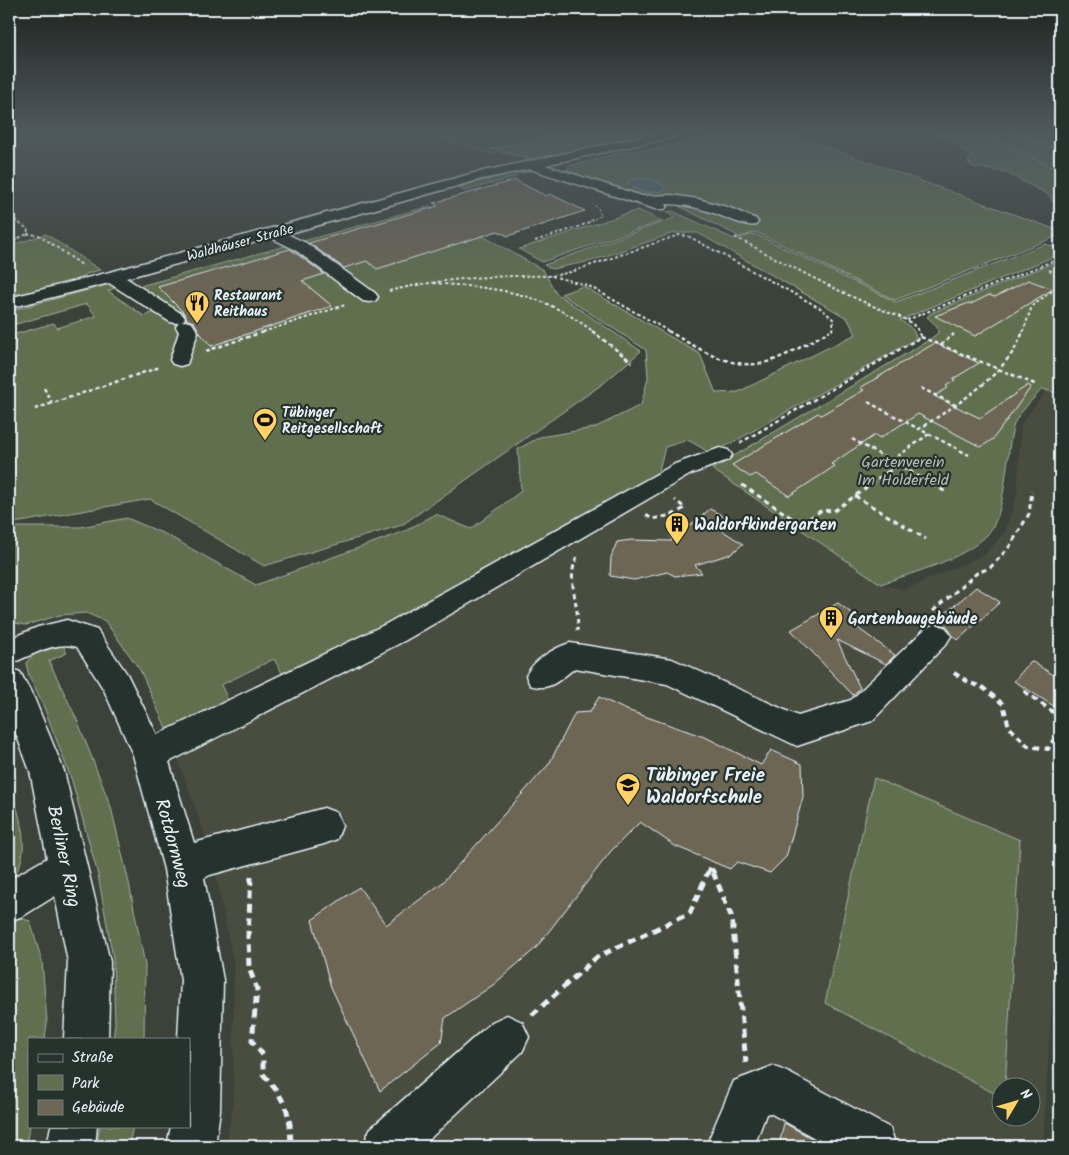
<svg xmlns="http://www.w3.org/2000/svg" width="1069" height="1155" viewBox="0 0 1069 1155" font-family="Kalam,sans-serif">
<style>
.built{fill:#4a4d41;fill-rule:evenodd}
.green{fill:#606f50;stroke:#a4b0a4}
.water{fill:#4d6b73;stroke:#8ba1a8}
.building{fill:#6d6655;stroke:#e8f1f8}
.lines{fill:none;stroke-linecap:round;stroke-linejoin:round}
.minor-casing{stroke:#e8f1f8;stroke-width:3}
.path-far5{stroke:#e8f1f8;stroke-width:1;stroke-dasharray:2.5 2;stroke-linecap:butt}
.path-far4{stroke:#e8f1f8;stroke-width:2;stroke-dasharray:3 2.5;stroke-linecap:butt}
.path-far3{stroke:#e8f1f8;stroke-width:2.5;stroke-dasharray:4 3;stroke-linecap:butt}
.path-far2{stroke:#e8f1f8;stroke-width:3;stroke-dasharray:5 4;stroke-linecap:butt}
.path-far1{stroke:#e8f1f8;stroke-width:4;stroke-dasharray:6 4.5;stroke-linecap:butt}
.path{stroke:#e8f1f8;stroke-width:5;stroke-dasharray:8 5.5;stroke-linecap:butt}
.minor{fill:#26332d;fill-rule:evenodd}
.labels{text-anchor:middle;stroke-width:4.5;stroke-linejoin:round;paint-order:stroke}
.far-street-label{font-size:14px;fill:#e8f1f8;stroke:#26332d}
.far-poi-label{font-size:14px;font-weight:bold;fill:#e8f1f8;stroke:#26332d;text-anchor:start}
.park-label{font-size:16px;fill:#b2bdb5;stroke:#26332d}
.poi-label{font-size:16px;font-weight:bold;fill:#e8f1f8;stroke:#26332d;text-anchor:start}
.near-poi-label{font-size:19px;font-weight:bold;fill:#e8f1f8;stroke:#26332d;text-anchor:start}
.near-street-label{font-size:19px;fill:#e8f1f8;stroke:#26332d}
</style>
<rect width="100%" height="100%" fill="#3b4239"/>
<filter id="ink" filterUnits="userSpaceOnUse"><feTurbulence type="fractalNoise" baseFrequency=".02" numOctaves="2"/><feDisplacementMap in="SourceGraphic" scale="10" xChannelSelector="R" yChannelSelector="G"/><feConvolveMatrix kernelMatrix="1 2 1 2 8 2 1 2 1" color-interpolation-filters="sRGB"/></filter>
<g filter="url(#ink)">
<path class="built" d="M1046 391 1060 395V862L1043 1146H226L233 1107 234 966 212 855 177 757 707 464 880 584 904 590 984 555 1005 532 1017 495 1021 424ZM1002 1088H1032V1118H1002Z"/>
<path class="green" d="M561 133H664L536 161 490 149Z
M725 133H788L1060 231V235L895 300 756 232 740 237 659 196H637L567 170 568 167 572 165C587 163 640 145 650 150Z
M934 133H1060V213L1049 195 1005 172 973 167 968 162 972 157 950 139Z
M531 168 534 170 515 175V177L465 191 457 187Z
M430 206 543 270 556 293 641 351 604 383 402 525 264 566 150 499 9 524V329L12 335 54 323 57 328 96 316 87 304 9 326V311L115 283 120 286 108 291 144 316 160 310 140 286Z
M638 210 662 221 542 262 519 249Z
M672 211 734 239 755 234 896 302 1045 244 1060 249V254L900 320C907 325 915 328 916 339L712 454 688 440 665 447 658 474 386 627 285 678 274 659 221 685 231 706 167 730 140 670 105 621 86 613 60 615 26 625 9 622V527H81L127 518 167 535 256 585 405 531 436 514 471 529 521 491 518 449 540 437 594 428 641 405 648 378 646 350 561 294 583 286 700 354 716 393 738 392 856 334 847 318 698 233H674L591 261 552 269 544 265 674 218 667 212Z
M46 234 100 270 86 274 83 280 29 293 9 295V246Z
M1060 260V394L1042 389C1035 397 1017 415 1014 424 1005 453 1008 512 987 535 963 560 914 572 881 584L712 469 929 340 938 333 937 326 927 317 931 313Z
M62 644 67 653 49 661 78 722 111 807 129 883 145 965 144 1039H113L115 1024 113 958 98 875 72 781 42 702 29 676 26 663C36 651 46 646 62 644Z
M874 778 1020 840 1005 1087 1002 1088 1001 1097 825 1003Z
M9 782C18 813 36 854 9 882Z
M17 917 30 921 42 961 47 1022 45 1039H29L30 1126 25 1146H9V919Z
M100 1126H133L129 1146H96Z"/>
<path class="water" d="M637 178C648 179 659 180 666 189 654 195 634 193 627 182Z"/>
<path class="building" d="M515 180 546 196 550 194 585 211 508 236 498 231 377 269 367 261 344 268 309 243 438 206 433 203Z
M290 249 324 274 302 281 332 306 211 346 200 333 194 322 188 320 184 313 158 287Z
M1028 280 1053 289 975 336 935 316 969 303 971 304 989 295 995 297Z
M935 343 979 363 953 379 955 380 946 386 948 388 934 396 980 418 1028 385 1031 387 993 439 981 447 918 414 880 438 875 435 831 464 835 466 789 496 756 474 750 477 732 465 818 413 821 415 864 390 860 388Z
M710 509 729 519 720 529 743 544 731 554 695 565 702 573 675 576 667 572 634 580 610 576 611 557 617 542 631 540 672 541 667 522 683 531Z
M976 587 1000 602 958 640 953 636 947 626 934 623Z
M838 603 866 624 855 626 895 655 886 664 837 640 860 688 853 695 791 630Z
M1031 661 1060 679V710L1014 681Z
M599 697 624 709 707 738 761 765 771 750 802 764 803 797 786 857 770 873 737 862 730 869 675 846 640 822 611 851 536 948 493 985 445 1018 441 1043 380 1091 331 987 312 920 359 887 386 925 442 883 549 764 575 713 590 712Z
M784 1123 826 1146H779Z"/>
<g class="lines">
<defs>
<path id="minor" d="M659 133H680L674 137 545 165 642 196 671 195 698 199 730 208 756 219 758 222 756 225C744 228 718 213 704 210 692 206 679 204 666 204L667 206 665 209H655L530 169 482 179 287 234 306 243 375 293 378 297 375 301 369 302 363 301 294 249 271 238 126 278 182 314 185 318 182 322 176 323 170 322 109 283 9 308V298L106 273 474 173Z
M185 321 192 323 198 332 187 364 180 366 173 364 170 360 179 332 176 327 178 323Z
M720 448 728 450 732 455 728 460 691 474 406 640 169 762 194 843 324 808 337 813 342 826 337 839 324 844 210 875 204 878 223 980 220 1110 215 1146H167L171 1126H189V1039H178L181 980 164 869 133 755 104 690 77 647C54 640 30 657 9 664V639L38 627 67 620 97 630 127 674 157 735 386 624 675 464Z
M936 624 946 628 951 636 946 644 872 721 797 746 667 684 575 668C559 680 550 692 530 685L526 676C533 660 554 648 570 643L672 659 798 716 851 700 926 628Z
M9 668 20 672 34 698 64 771 110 962 108 1039H64L68 962 55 896 23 916 9 921V880L47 858 30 771 9 715Z
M507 1015 522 1022 529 1037 522 1052 422 1146H363L370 1129 492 1022Z
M773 1066 789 1073 890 1128 896 1146H829L770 1113 766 1114 754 1146H706L734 1081Z
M51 1126H97L95 1146H47Z"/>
</defs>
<use href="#minor" class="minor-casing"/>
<path class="path-far5" d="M424 133 495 154
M980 133 1060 171
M1011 133 1060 150
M692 135 702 133
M9 217 16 221
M590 221 601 216 598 208 592 204"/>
<path class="path-far4" d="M27 234 39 235 82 265
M735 237C783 262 830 288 880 309 893 315 912 319 919 332
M535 241 581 226 593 220
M9 243 27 234 28 229 14 220
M1049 270 1060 275
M552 276 589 286 670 332
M552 276 571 272 679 235 688 236 822 309 834 320 832 330 828 332
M433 283C500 289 538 290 594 332
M389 291C443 278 497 275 552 276
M907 320 1060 258
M263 332 345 305
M1023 332 1032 306 1060 285"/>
<path class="path-far3" d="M592 331 632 362
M668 331C694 346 725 367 757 364 779 362 810 341 830 331
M921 337 1037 385
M941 345 954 334
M206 351 266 331
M44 388 52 403
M921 388 955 405
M868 402 919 429
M35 409 160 367
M929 434 969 455
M852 439 891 461
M740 443 921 337 918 331
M898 465 911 472
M888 472 898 465 891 461 929 434 919 429C956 405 1009 374 1023 331"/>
<path class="path-far2" d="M909 471 946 492
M742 485 801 524 822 510 834 511 889 471
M855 496 926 539
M646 515 652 519 672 515 685 508 675 500
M577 557C565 581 581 605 577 631
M933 611 977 573 990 568 1010 546 1029 514 1032 491"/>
<path class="path-far1" d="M954 673 970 683 982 687 1003 704 1009 727 1028 746 1048 749 1060 729
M1024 691 1060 717
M708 873 711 866 714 873"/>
<path class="path" d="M713 872 732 918 746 1063
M251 877 248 936 249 968 257 989 252 1041 263 1055V1074L277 1091 286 1107 290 1124 291 1146
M532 1015 597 957 690 913 708 872"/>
<use href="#minor" class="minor"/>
</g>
</g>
<linearGradient id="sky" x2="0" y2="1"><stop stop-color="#20241f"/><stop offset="0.45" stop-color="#4f5a5f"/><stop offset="1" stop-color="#4f5a5f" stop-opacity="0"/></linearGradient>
<rect width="1069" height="295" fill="url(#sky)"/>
<defs>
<symbol id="restaurant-pin" viewBox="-11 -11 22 30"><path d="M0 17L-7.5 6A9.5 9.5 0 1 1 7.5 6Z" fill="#ffd166" stroke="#26332d"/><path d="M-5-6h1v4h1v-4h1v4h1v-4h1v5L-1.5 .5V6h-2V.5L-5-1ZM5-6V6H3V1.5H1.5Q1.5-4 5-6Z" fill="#111"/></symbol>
<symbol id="stadium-pin" viewBox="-11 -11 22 30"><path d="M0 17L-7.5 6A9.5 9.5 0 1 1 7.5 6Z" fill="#ffd166" stroke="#26332d"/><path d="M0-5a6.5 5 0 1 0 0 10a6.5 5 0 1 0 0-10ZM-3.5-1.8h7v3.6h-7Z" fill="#111"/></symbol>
<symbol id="building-pin" viewBox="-11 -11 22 30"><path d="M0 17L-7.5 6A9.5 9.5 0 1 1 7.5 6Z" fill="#ffd166" stroke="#26332d"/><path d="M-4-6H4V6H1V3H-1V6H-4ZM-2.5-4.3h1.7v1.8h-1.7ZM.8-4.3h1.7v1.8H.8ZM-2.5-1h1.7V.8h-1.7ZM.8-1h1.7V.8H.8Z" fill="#111"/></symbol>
<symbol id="school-pin" viewBox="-11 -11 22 30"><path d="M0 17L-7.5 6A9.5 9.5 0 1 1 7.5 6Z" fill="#ffd166" stroke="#26332d"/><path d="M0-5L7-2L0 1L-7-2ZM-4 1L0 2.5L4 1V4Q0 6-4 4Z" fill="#111"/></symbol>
</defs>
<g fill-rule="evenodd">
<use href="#restaurant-pin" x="183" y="289" width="28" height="38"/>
<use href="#stadium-pin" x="251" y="406" width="28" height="38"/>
<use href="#building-pin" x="663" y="510" width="28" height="38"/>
<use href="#building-pin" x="817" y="604" width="28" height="38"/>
<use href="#school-pin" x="614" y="771" width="28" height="38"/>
</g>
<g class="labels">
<g class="far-street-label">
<text transform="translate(240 242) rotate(-15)" y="5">Waldhäuser Straße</text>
</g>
<g class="far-poi-label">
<text x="214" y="300">Restaurant<tspan x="214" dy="16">Reithaus</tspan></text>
<text x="282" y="417">Tübinger<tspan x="282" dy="16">Reitgesellschaft</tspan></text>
</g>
<g class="park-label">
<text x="903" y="467">Gartenverein<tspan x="903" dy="18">Im Holderfeld</tspan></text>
</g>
<g class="poi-label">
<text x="694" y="530">Waldorfkindergarten</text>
<text x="848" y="624">Gartenbaugebäude</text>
</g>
<g class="near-poi-label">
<text x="646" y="781">Tübinger Freie<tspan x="646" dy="22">Waldorfschule</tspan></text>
</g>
<g class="near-street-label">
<text transform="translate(174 843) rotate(75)" y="7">Rotdornweg</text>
<text transform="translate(65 856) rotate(78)" y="7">Berliner Ring</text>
</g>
</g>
<rect width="1069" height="1155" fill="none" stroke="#26332d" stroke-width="30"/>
<rect x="15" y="15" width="1039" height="1125" fill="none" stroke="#e8f1f8" stroke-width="2" filter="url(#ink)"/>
<rect x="28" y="1038" width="162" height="90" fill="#26332d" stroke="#747f7e"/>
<rect x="38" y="1054" width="25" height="8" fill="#26332d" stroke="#747f7e"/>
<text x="72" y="1062" font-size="15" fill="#e8f1f8">Straße</text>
<rect x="38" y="1075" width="25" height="15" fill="#606f50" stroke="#747f7e"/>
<text x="72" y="1088" font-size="15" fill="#e8f1f8">Park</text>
<rect x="38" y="1100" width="25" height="15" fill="#6d6655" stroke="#747f7e"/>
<text x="72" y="1112" font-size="15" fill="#e8f1f8">Gebäude</text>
<g transform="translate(1016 1102) rotate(52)"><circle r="24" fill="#26332d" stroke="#747f7e"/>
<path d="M0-4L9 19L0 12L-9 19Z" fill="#ffd166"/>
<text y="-8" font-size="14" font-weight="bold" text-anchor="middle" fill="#e8f1f8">N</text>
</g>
</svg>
